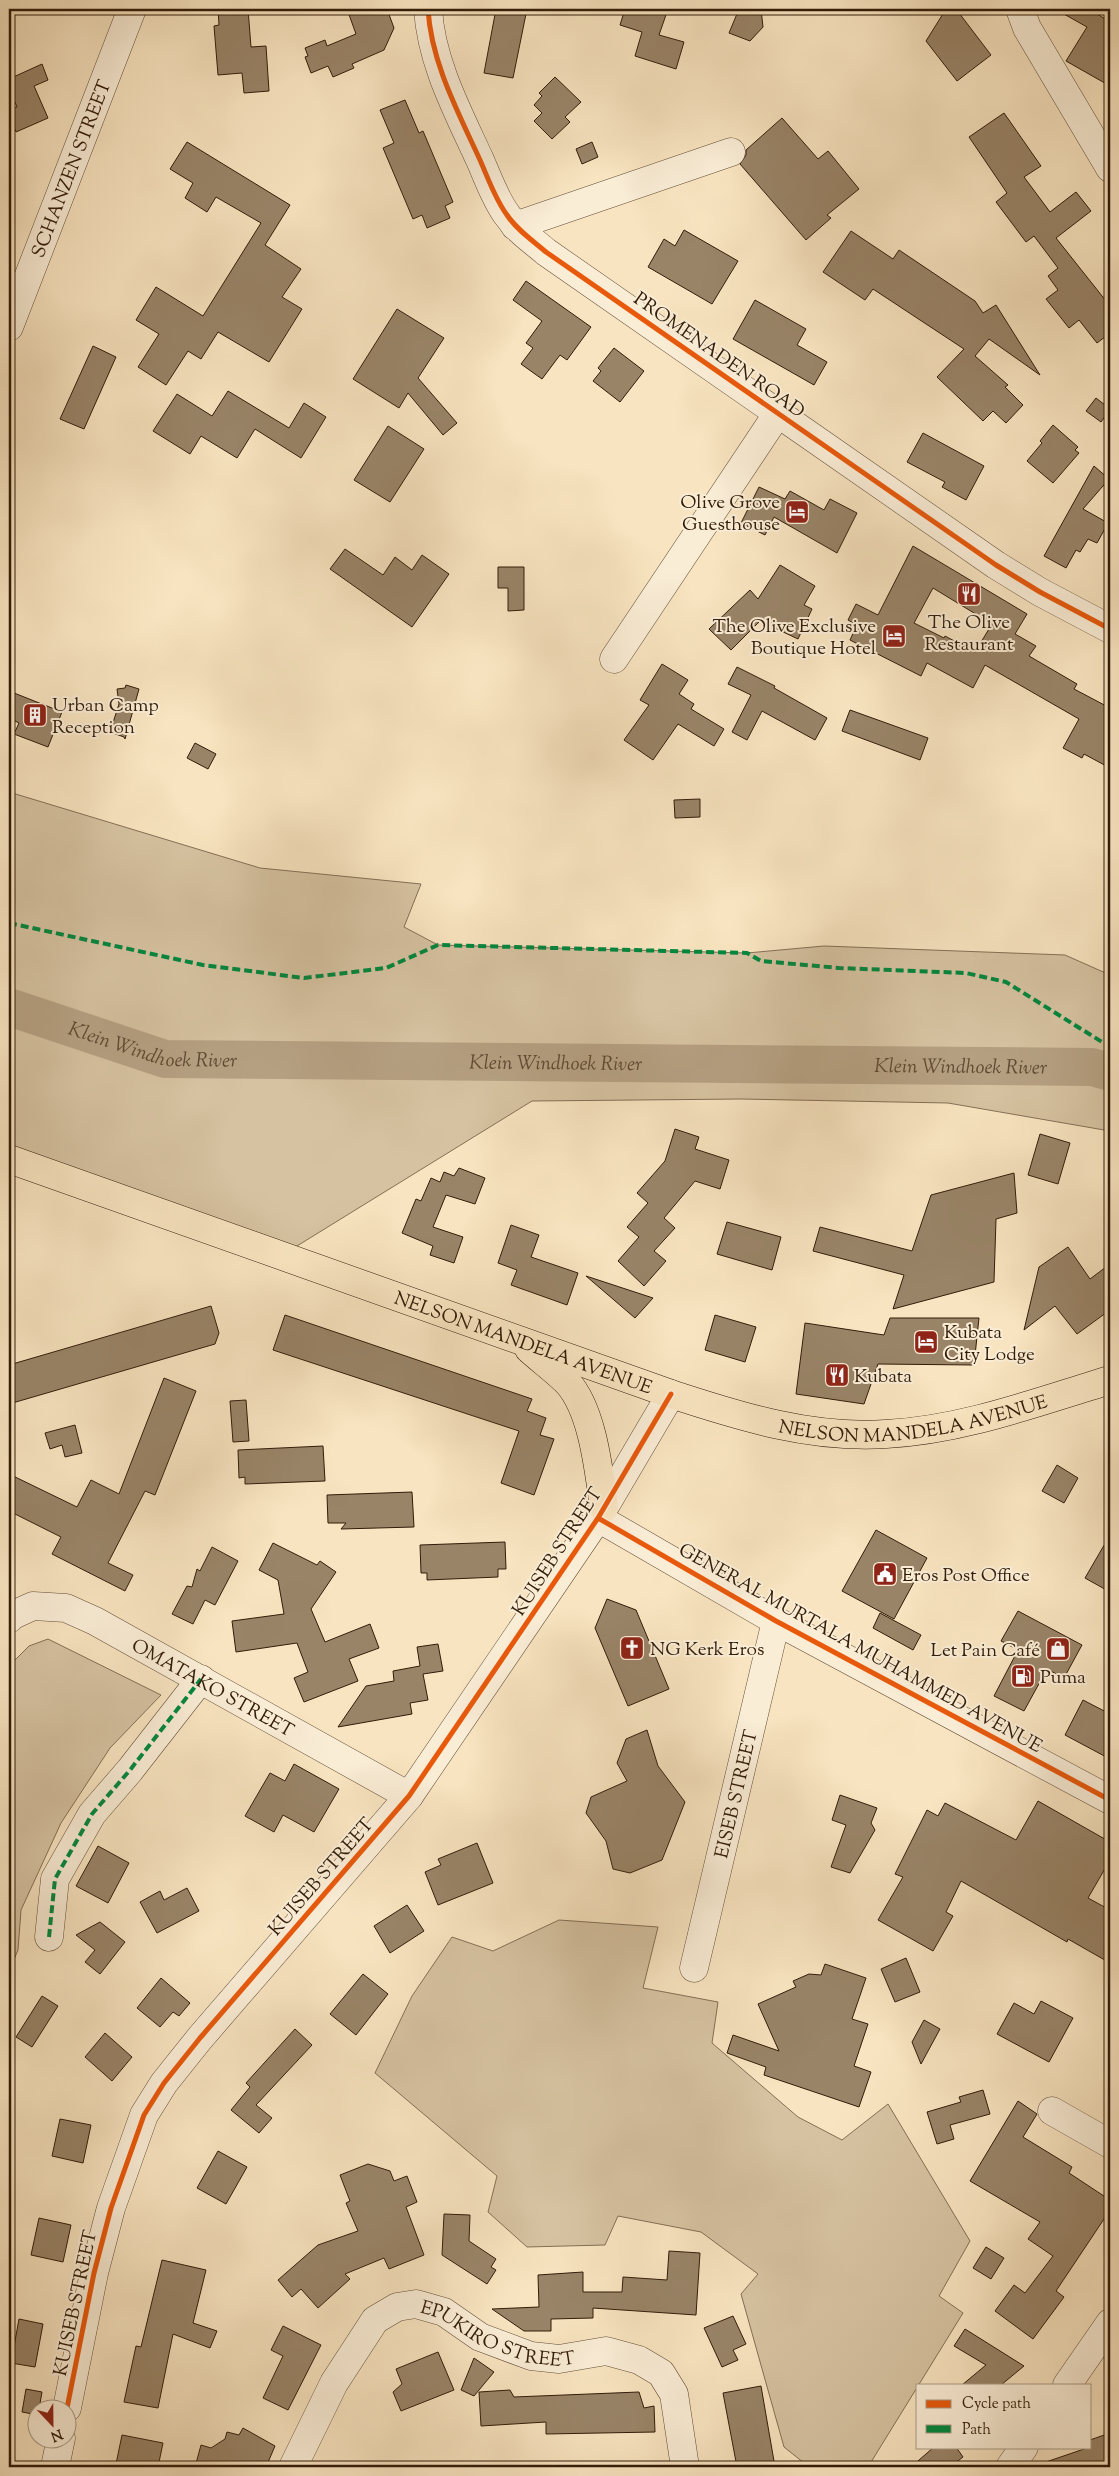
<svg xmlns="http://www.w3.org/2000/svg" width="1119" height="2476" viewBox="0 0 1119 2476" font-family="'Sorts Mill Goudy',serif">
<style>
.green{fill:#d6c2a1;stroke:#846f55}
.lines{fill:none;stroke-linecap:round;stroke-linejoin:round}
.river{stroke:#b5a082;stroke-width:38}
.building{fill:#998468;stroke:#321c09;fill-rule:evenodd}
.minor-casing{stroke:#644e37;stroke-width:29}
.major-casing{stroke:#321c09;stroke-width:29}
.minor{stroke:#faedd6;stroke-width:28}
.major{stroke:#f8e4c0;stroke-width:28}
.quiet{stroke:#00873e;stroke-width:4;stroke-dasharray:8 4;stroke-linecap:butt}
.cycleway-casing{stroke:#faedd6;stroke-width:8}
.cycleway{stroke:#e8590c;stroke-width:5}
.labels{text-anchor:middle;stroke-width:4;stroke-linejoin:round;paint-order:stroke}
.street-label{font-size:19px;fill:#321c09;stroke:#faedd6}
.poi-label{font-size:19px;fill:#321c09;stroke:#faedd6;text-anchor:start}
.water-label{font-size:20px;font-style:italic;fill:#604a33;stroke:#faedd6}
</style>
<rect width="100%" height="100%" fill="#f8e4c0"/>
<filter id="stains"><feTurbulence type="fractalNoise" baseFrequency=".004" numOctaves="4"/><feColorMatrix values="0 0 0 0 .2 0 0 0 0 .09 0 0 0 0 .02 0 0 0 .5 -.17"/></filter>
<radialGradient id="worn" r=".72"><stop offset=".6" stop-color="#630" stop-opacity="0"/><stop offset="1" stop-color="#630" stop-opacity=".3"/></radialGradient>
<path class="green" d="M9 792 260 868 421 884 404 927 438 945 747 953 824 946 1065 955 1110 975V1131L948 1103 741 1099 532 1101 284 1254 9 1159Z
M48 1639 161 1695 110 1748 61 1823 21 1910 18 1950 9 1971V1666L29 1646Z
M559 1920 658 1927 643 1988 718 2002 712 2043 798 2117 842 2140 888 2104 970 2241 939 2296 963 2313 868 2467H856L850 2463 845 2467H809L784 2447 741 2294 758 2274 701 2232 618 2216 605 2245 527 2247 488 2212 497 2176 375 2073 412 1996 452 1937 493 1951Z"/>
<g class="lines">
<path class="river" id="s1" d="M9 1007 165 1059 1092 1067 1110 1072"/>
</g>
<path class="building" d="M218 9H248L251 47 266 46 269 91 244 93 242 73 218 75 214 26 219 25Z
M347 9H387L394 28 384 50 352 64 354 68 333 77 328 66 311 73 305 57 308 56 305 48 325 40 327 46 356 34Z
M496 9H527L513 78 484 73Z
M625 9H668L659 35 684 42 676 69 635 56 642 32 620 25Z
M739 9H761L763 27 750 41 729 33Z
M946 9H956L991 55 957 81 926 41Z
M1055 9H1089L1110 22V86L1066 61 1087 27Z
M42 64 48 80 34 86 48 118 16 132 9 115V110L17 107 9 88V79Z
M555 77 581 102 565 117 570 122 552 139 534 121 542 113 534 105 542 96 539 93Z
M405 100 419 133 423 131 453 202 445 206 450 218 427 228 422 215 413 219 383 148 394 143 380 110Z
M1004 113 1041 166 1024 177 1050 212 1076 192 1091 211 1056 238 1110 306V333L1097 343 1079 320 1069 328 1046 299 1058 290 1048 276 1058 268 1034 236 1026 242 996 202 1007 193 969 137Z
M782 118 818 159 828 151 859 189 827 215 831 218 806 240 740 164 746 155V150Z
M187 142 290 205 265 245 301 269 282 297 302 309 269 362 218 332 201 359 188 351 166 385 138 367 159 334 136 320 156 287 203 316 261 223 216 197 207 212 185 198 193 183 170 169Z
M592 142 598 157 582 164 576 149Z
M684 230 738 261 712 304 648 267 664 239 675 246Z
M851 231 893 259 899 250 975 301 983 313 996 305 1040 375 989 339 975 356 1008 385 1005 387 1023 405 1006 423 993 411 983 421 937 377 964 349 873 289 865 300 823 272Z
M526 281 591 327 567 360 560 355 542 379 521 364 533 348 526 343 542 321 513 300Z
M755 300 806 329 797 345 827 362 814 385 733 339Z
M397 309 444 338 418 378 457 423 443 435 408 393 399 408 353 379Z
M93 346 116 357 84 429 60 419Z
M614 348 644 371 620 402 593 381 601 371 598 368Z
M228 391 289 428 304 403 326 417 301 458 255 429 237 458 201 436 190 454 153 431 177 394 212 416Z
M1096 398 1110 409 1101 422 1086 411Z
M1053 425 1078 447 1075 450 1079 453 1053 483 1027 461 1042 443 1040 441Z
M388 426 424 449 390 502 354 480Z
M923 433 984 466 966 500 942 487 945 482 907 462Z
M1094 466 1109 479 1083 509 1108 523 1097 543 1088 539 1080 552 1076 550 1066 568 1044 556Z
M759 487 785 499 790 491 824 510 830 499 857 513 837 553 774 517 765 535 741 523Z
M913 546 1027 614 1015 634 1036 646 1029 656 1077 684 1074 689 1110 708V768L1084 754 1082 758 1063 748 1079 719 985 665 973 688 927 663 921 676 850 640 857 625 848 620 856 604 878 615ZM933 588 992 624 975 652 945 636 944 638 914 623Z
M345 549 383 575 395 557 412 570 422 555 449 574 412 627 330 569Z
M780 565 815 586 804 605 812 609 798 639 760 621 731 650 709 629 750 590 758 599Z
M498 567H524V610L508 611V588H498Z
M662 664 688 680 679 694 694 704 691 709 724 729 714 746 678 724 653 760 624 740 649 705 640 700Z
M737 667 775 686 774 688 827 718 815 740 762 711 747 740 732 732 751 695 728 684Z
M126 685 139 689 125 739 124 737 110 732 119 704 117 689 125 688Z
M9 691 62 712 48 747 14 734 19 723 9 718Z
M850 710 928 738 920 760 842 731Z
M195 743 216 754 208 769 187 758Z
M700 799V817L675 818 674 800Z
M675 1129 699 1137 695 1149 729 1160 720 1189 695 1181 664 1218 675 1228 654 1251 666 1261 644 1286 618 1261 639 1237 627 1227 648 1203 637 1193 665 1161Z
M1040 1134 1070 1143 1058 1184 1028 1175Z
M459 1168 485 1178 475 1204 446 1195 433 1227 463 1237 454 1263 430 1255 433 1246 402 1233 416 1199 421 1201 431 1178 440 1182 444 1172 454 1176Z
M1014 1173 1017 1213 996 1219 994 1282 893 1309 904 1275 813 1251 820 1227 912 1251 931 1195Z
M727 1222 781 1237 772 1270 717 1254Z
M511 1225 539 1235 531 1257 578 1273 567 1305 511 1285 517 1270 498 1263Z
M1068 1247 1090 1279 1110 1264V1310L1077 1334 1055 1306 1024 1330 1039 1267Z
M586 1276 653 1298 635 1318Z
M211 1306 219 1333 215 1344 9 1404V1365Z
M285 1315 532 1399 527 1411 546 1418 540 1435 554 1439 534 1495 501 1483 519 1431 273 1350Z
M715 1315 756 1327 745 1362 705 1350Z
M890 1318H979L974 1365 878 1364 864 1404 796 1394 805 1323 884 1335Z
M164 1378 196 1391 155 1495 145 1491 108 1563 133 1575 125 1591 52 1554 61 1537 9 1511V1474L77 1507 91 1480 119 1494Z
M246 1400 249 1441 233 1442 230 1401Z
M75 1425 82 1453 65 1457 62 1445 50 1449 45 1433Z
M323 1446 325 1481 245 1484V1477L239 1478 238 1450Z
M1057 1465 1078 1478 1064 1503 1042 1491Z
M412 1492 414 1527 341 1529 346 1523H328L327 1495Z
M876 1530 927 1558 894 1619 842 1591Z
M1110 1535V1592L1085 1578Z
M505 1542 506 1569H498V1577L427 1580V1573H421L420 1545Z
M273 1543 317 1565 320 1561 336 1572 311 1609 325 1642 370 1624 379 1648 349 1659 358 1681 304 1702 294 1678 308 1672 297 1643 236 1652 232 1621 284 1614 278 1580 259 1570Z
M212 1547 238 1561 215 1605 205 1600 193 1624 172 1614 187 1586 192 1587 197 1569 200 1571Z
M607 1599 636 1610 669 1689 628 1706 595 1628Z
M1018 1611 1082 1645 1064 1678 1047 1669 1024 1711 994 1696 1018 1650 1001 1641Z
M880 1613 921 1635 913 1650 873 1628Z
M438 1644 443 1671 423 1674 428 1700 410 1703 412 1714 338 1727 366 1686 394 1681 393 1671 420 1666 417 1647Z
M1083 1700 1110 1714V1759L1065 1735Z
M647 1730 658 1766 685 1802 662 1860 630 1873 613 1869 606 1841 586 1813 591 1797 627 1781 617 1763 626 1739Z
M294 1764 339 1789 314 1832 283 1815 274 1832 245 1816 270 1773 285 1781Z
M840 1795 877 1808 871 1823 875 1830 850 1873 831 1867 846 1825 832 1820Z
M1038 1801 1110 1842V1860L1088 1898 1110 1910V1963L1068 1939 1067 1942 961 1881 946 1912 953 1916 933 1951 878 1920 903 1877 895 1874 927 1810 938 1816 945 1803 1016 1840Z
M477 1843 493 1883 438 1905 425 1872 441 1865 438 1859Z
M98 1846 129 1863 108 1903 76 1886Z
M187 1888 199 1911 157 1933 140 1902 160 1891 164 1900Z
M407 1905 424 1931 390 1953 374 1926Z
M100 1922 125 1942 100 1974 85 1962 95 1950 76 1935Z
M906 1958 920 1992 895 2002 881 1969Z
M825 1964 866 1978 852 2019 868 2024 854 2066 871 2072 859 2107 764 2075 766 2067 727 2053 733 2035 779 2051 758 2004 796 1987 793 1981 809 1974 821 1975Z
M363 1974 388 1994 356 2035 330 2014Z
M161 1978 190 2003 179 2016 173 2012 160 2027 137 2008Z
M42 1996 58 2006 32 2047 16 2037Z
M1041 2001 1073 2018 1049 2062 997 2034 1014 2003 1034 2014Z
M924 2020 940 2029 921 2064 912 2042Z
M295 2029 312 2045 256 2105 272 2118 259 2133 231 2110 250 2087 246 2083Z
M105 2033 132 2057 112 2081 85 2057Z
M983 2090 990 2114 950 2125 954 2139 937 2144 927 2112 961 2102 959 2097Z
M1018 2101 1037 2114 1023 2137 1072 2167 1069 2173 1110 2200V2210L1056 2291 1064 2297 1033 2339 995 2311 1014 2285 1025 2293 1053 2256 1028 2239 1040 2222 970 2181Z
M60 2119 91 2125 83 2163 52 2156Z
M218 2151 247 2167 226 2204 197 2188Z
M368 2164 390 2171 394 2181 407 2176 417 2202 406 2207 424 2255 389 2269 384 2258 345 2274 350 2279 318 2308 301 2289 292 2297 278 2280 318 2245 358 2231 346 2203 350 2201 340 2175Z
M444 2214 470 2215 469 2241 496 2259 491 2267 496 2270 487 2284 442 2255Z
M39 2218 71 2225 63 2262 31 2255Z
M986 2247 1004 2258 991 2279 973 2268Z
M669 2251 700 2253 696 2315 593 2308V2318L551 2319V2331H524L492 2309 539 2307 538 2275 583 2272V2292H622L623 2277 667 2280Z
M162 2260 206 2270 193 2323 217 2331 210 2348 173 2334 158 2408 124 2402 136 2346 141 2347Z
M733 2316 746 2344 733 2350 738 2360 722 2367 704 2328Z
M19 2319 43 2324 35 2367 11 2363Z
M283 2326 321 2345 288 2410 263 2398 283 2356 271 2350Z
M965 2329 1024 2366 1001 2385H962L986 2365 954 2346Z
M438 2352 454 2390 401 2411 393 2392 402 2384 396 2369Z
M474 2358 494 2372 474 2396 461 2390Z
M761 2386 775 2467H737L723 2393Z
M26 2389 42 2392 38 2415 22 2412Z
M510 2390 514 2397 639 2392 644 2408 654 2406 655 2432 546 2434V2422L481 2426 479 2392Z
M243 2428 275 2446 266 2467H195L201 2445 211 2448 225 2439 227 2432 239 2435Z
M1110 2433V2467H1040V2464L1090 2447V2440Z
M122 2435 163 2443 158 2467H132L116 2464Z
M934 2447H956L963 2457 950 2467H911Z"/>
<g class="lines">
<defs>
<g id="minor">
<path d="M428 9C431 62 458 112 480 160 488 178 495 199 507 215 517 230 532 240 546 252L996 565 1040 592 1110 629"/>
<path d="M1020 9 1027 28 1110 168"/>
<path d="M515 226 731 152"/>
<path id="s2" d="M9 327 132 9"/>
<path d="M614 659 778 413"/>
<path d="M598 1518 776 1621 1110 1800"/>
<path id="s3" d="M9 1619 11 1616 33 1606 66 1608 95 1621 409 1796"/>
<path d="M49 1937 55 1879 92 1814 130 1770 201 1679"/>
<path id="s4" d="M694 1968 776 1621"/>
<path d="M1052 2111 1110 2144"/>
<path d="M1067 2385 1110 2323"/>
<path d="M67 2408 94 2273 111 2208 144 2115 164 2083 200 2038 409 1796 598 1518 671 1394"/>
<path d="M55 2467 61 2438"/>
<path id="s5" d="M293 2467 334 2383 375 2320 397 2307 416 2304 444 2312 480 2337 531 2356 559 2359 606 2351 639 2360 661 2373 674 2394 685 2467"/>
<path d="M1010 2467 1024 2447"/>
</g>
<g id="major">
<path id="s6" d="M9 1159 671 1394C741 1417 812 1439 886 1434 963 1430 1037 1402 1110 1380"/>
<path d="M529 1349C541 1360 555 1370 567 1382 593 1410 599 1472 604 1508"/>
</g>
</defs>
<use href="#minor" class="minor-casing"/>
<use href="#major" class="major-casing"/>
<use href="#minor" class="minor"/>
<use href="#major" class="major"/>
<path class="quiet" d="M9 923 203 965 304 978 386 968 438 945 747 953 761 961 839 968 966 973 1006 982 1110 1047
M49 1937 55 1879 92 1814 130 1770 201 1679"/>
<defs>
<path id="cycleway" d="M428 9C431 62 458 112 480 160 488 178 495 199 507 215 517 230 532 240 546 252L996 565 1040 592 1110 629
M598 1518 776 1621 1110 1800
M67 2408 94 2273 111 2208 144 2115 164 2083 200 2038 409 1796 598 1518 671 1394"/>
</defs>
<use href="#cycleway" class="cycleway-casing"/>
<use href="#cycleway" class="cycleway"/>
</g>
<defs>
<symbol id="hotel-square" viewBox="-11 -11 22 22"><rect x="-9" y="-9" width="18" height="18" rx="4" fill="#8f2418" stroke="#faedd6"/><path d="M-6-4.5h1.5V1H6V5H4.5V3h-9V5H-6ZM-4 0a1.8 1.8 0 1 1 3.6 0ZM.5 0V-2.5h3Q6-2.5 6 0Z" fill="#fff"/></symbol>
<symbol id="restaurant-square" viewBox="-11 -11 22 22"><rect x="-9" y="-9" width="18" height="18" rx="4" fill="#8f2418" stroke="#faedd6"/><path d="M-5-6h1v4h1v-4h1v4h1v-4h1v5L-1.5 .5V6h-2V.5L-5-1ZM5-6V6H3V1.5H1.5Q1.5-4 5-6Z" fill="#fff"/></symbol>
<symbol id="building-square" viewBox="-11 -11 22 22"><rect x="-9" y="-9" width="18" height="18" rx="4" fill="#8f2418" stroke="#faedd6"/><path d="M-4-6H4V6H1V3H-1V6H-4ZM-2.5-4.3h1.7v1.8h-1.7ZM.8-4.3h1.7v1.8H.8ZM-2.5-1h1.7V.8h-1.7ZM.8-1h1.7V.8H.8Z" fill="#fff"/></symbol>
<symbol id="civic-square" viewBox="-11 -11 22 22"><rect x="-9" y="-9" width="18" height="18" rx="4" fill="#8f2418" stroke="#faedd6"/><path d="M-.6-6.5H3V-4.5H.6V-3L4-1V1h2V6H-6V1h2V-1L-.6-3ZM-1.2 2.5V6h2.4V2.5Z" fill="#fff"/></symbol>
<symbol id="church-square" viewBox="-11 -11 22 22"><rect x="-9" y="-9" width="18" height="18" rx="4" fill="#8f2418" stroke="#faedd6"/><path d="M-1.2-6h2.4v3.5h3.3v2.4h-3.3V6h-2.4V-.1h-3.3v-2.4h3.3Z" fill="#fff"/></symbol>
<symbol id="shop-square" viewBox="-11 -11 22 22"><rect x="-9" y="-9" width="18" height="18" rx="4" fill="#8f2418" stroke="#faedd6"/><path d="M-5-2.5h2.3a2.7 3.5 0 0 1 5.4 0H5L5.5 6h-11ZM-1.5-2.5h3a1.5 2.3 0 0 0-3 0Z" fill="#fff"/></symbol>
<symbol id="fuel-square" viewBox="-11 -11 22 22"><rect x="-9" y="-9" width="18" height="18" rx="4" fill="#8f2418" stroke="#faedd6"/><path d="M-5.5-6h7V0h2V4h1.3V-2.5L3-4.5l.8-.8L6-3V5H2.5V1h-1V6h-7ZM-4.2-4.7v3.2H.2V-4.7Z" fill="#fff"/></symbol>
</defs>
<g fill-rule="evenodd">
<use href="#hotel-square" x="783" y="498" width="28" height="28"/>
<use href="#restaurant-square" x="955" y="580" width="28" height="28"/>
<use href="#hotel-square" x="880" y="622" width="28" height="28"/>
<use href="#building-square" x="21" y="701" width="28" height="28"/>
<use href="#hotel-square" x="912" y="1328" width="28" height="28"/>
<use href="#restaurant-square" x="823" y="1361" width="28" height="28"/>
<use href="#civic-square" x="871" y="1560" width="28" height="28"/>
<use href="#church-square" x="618" y="1634" width="28" height="28"/>
<use href="#shop-square" x="1044" y="1635" width="28" height="28"/>
<use href="#fuel-square" x="1009" y="1662" width="28" height="28"/>
</g>
<g class="labels">
<g class="street-label">
<text dy="7" stroke="none"><textPath href="#s2" startOffset="170">SCHANZEN STREET</textPath></text>
<text transform="translate(720 354) rotate(35)" y="7">PROMENADEN ROAD</text>
<text dy="7" stroke="none"><textPath href="#s6" startOffset="546">NELSON MANDELA AVENUE</textPath></text>
<text dy="7" stroke="none"><textPath href="#s6" startOffset="951">NELSON MANDELA AVENUE</textPath></text>
<text transform="translate(556 1551) rotate(-57)" y="7">KUISEB STREET</text>
<text transform="translate(861 1647) rotate(29)" y="7">GENERAL MURTALA MUHAMMED AVENUE</text>
<text dy="7" stroke="none"><textPath href="#s3" startOffset="228">OMATAKO STREET</textPath></text>
<text dy="7" stroke="none"><textPath href="#s4" startOffset="179">EISEB STREET</textPath></text>
<text transform="translate(320 1876) rotate(-49)" y="7">KUISEB STREET</text>
<text transform="translate(74 2303) rotate(-78)" y="7">KUISEB STREET</text>
<text dy="7" stroke="none"><textPath href="#s5" startOffset="302">EPUKIRO STREET</textPath></text>
</g>
<g class="poi-label">
<text x="780" y="508" text-anchor="end">Olive Grove<tspan x="780" dy="22">Guesthouse</tspan></text>
<text x="969" y="628" text-anchor="middle">The Olive<tspan x="969" dy="22">Restaurant</tspan></text>
<text x="876" y="632" text-anchor="end">The Olive Exclusive<tspan x="876" dy="22">Boutique Hotel</tspan></text>
<text x="52" y="711">Urban Camp<tspan x="52" dy="22">Reception</tspan></text>
<text x="944" y="1338">Kubata<tspan x="944" dy="22">City Lodge</tspan></text>
<text x="854" y="1382">Kubata</text>
<text x="902" y="1581">Eros Post Office</text>
<text x="650" y="1655">NG Kerk Eros</text>
<text x="1040" y="1656" text-anchor="end">Let Pain Café</text>
<text x="1040" y="1683">Puma</text>
</g>
<g class="water-label">
<text dy="7" stroke="none"><textPath href="#s1" startOffset="150">Klein Windhoek River</textPath></text>
<text dy="7" stroke="none"><textPath href="#s1" startOffset="555">Klein Windhoek River</textPath></text>
<text dy="7" stroke="none"><textPath href="#s1" startOffset="960">Klein Windhoek River</textPath></text>
</g>
</g>
<rect width="1119" height="2476" fill="none" stroke="#f8e4c0" stroke-width="30"/>
<rect x="10" y="10" width="1099" height="2456" fill="none" stroke="#321c09" stroke-width="2.5"/>
<rect x="15" y="15" width="1089" height="2446" fill="none" stroke="#321c09"/>
<rect x="916" y="2384" width="175" height="65" fill="#faedd6" stroke="#aa9984"/>
<rect x="926" y="2400" width="25" height="8" fill="#e8590c" stroke="#aa9984"/>
<text x="962" y="2408" font-size="15" fill="#321c09">Cycle path</text>
<rect x="926" y="2425" width="25" height="8" fill="#00873e" stroke="#aa9984"/>
<text x="962" y="2434" font-size="15" fill="#321c09">Path</text>
<g transform="translate(52 2424) rotate(158)"><circle r="24" fill="#faedd6" stroke="#aa9984"/>
<path d="M0-4L9 19L0 12L-9 19Z" fill="#8f2418"/>
<text y="-8" font-size="14" font-weight="bold" text-anchor="middle" fill="#321c09">N</text>
</g>
<rect width="100%" height="100%" filter="url(#stains)"/>
<rect width="100%" height="100%" fill="url(#worn)"/>
</svg>
